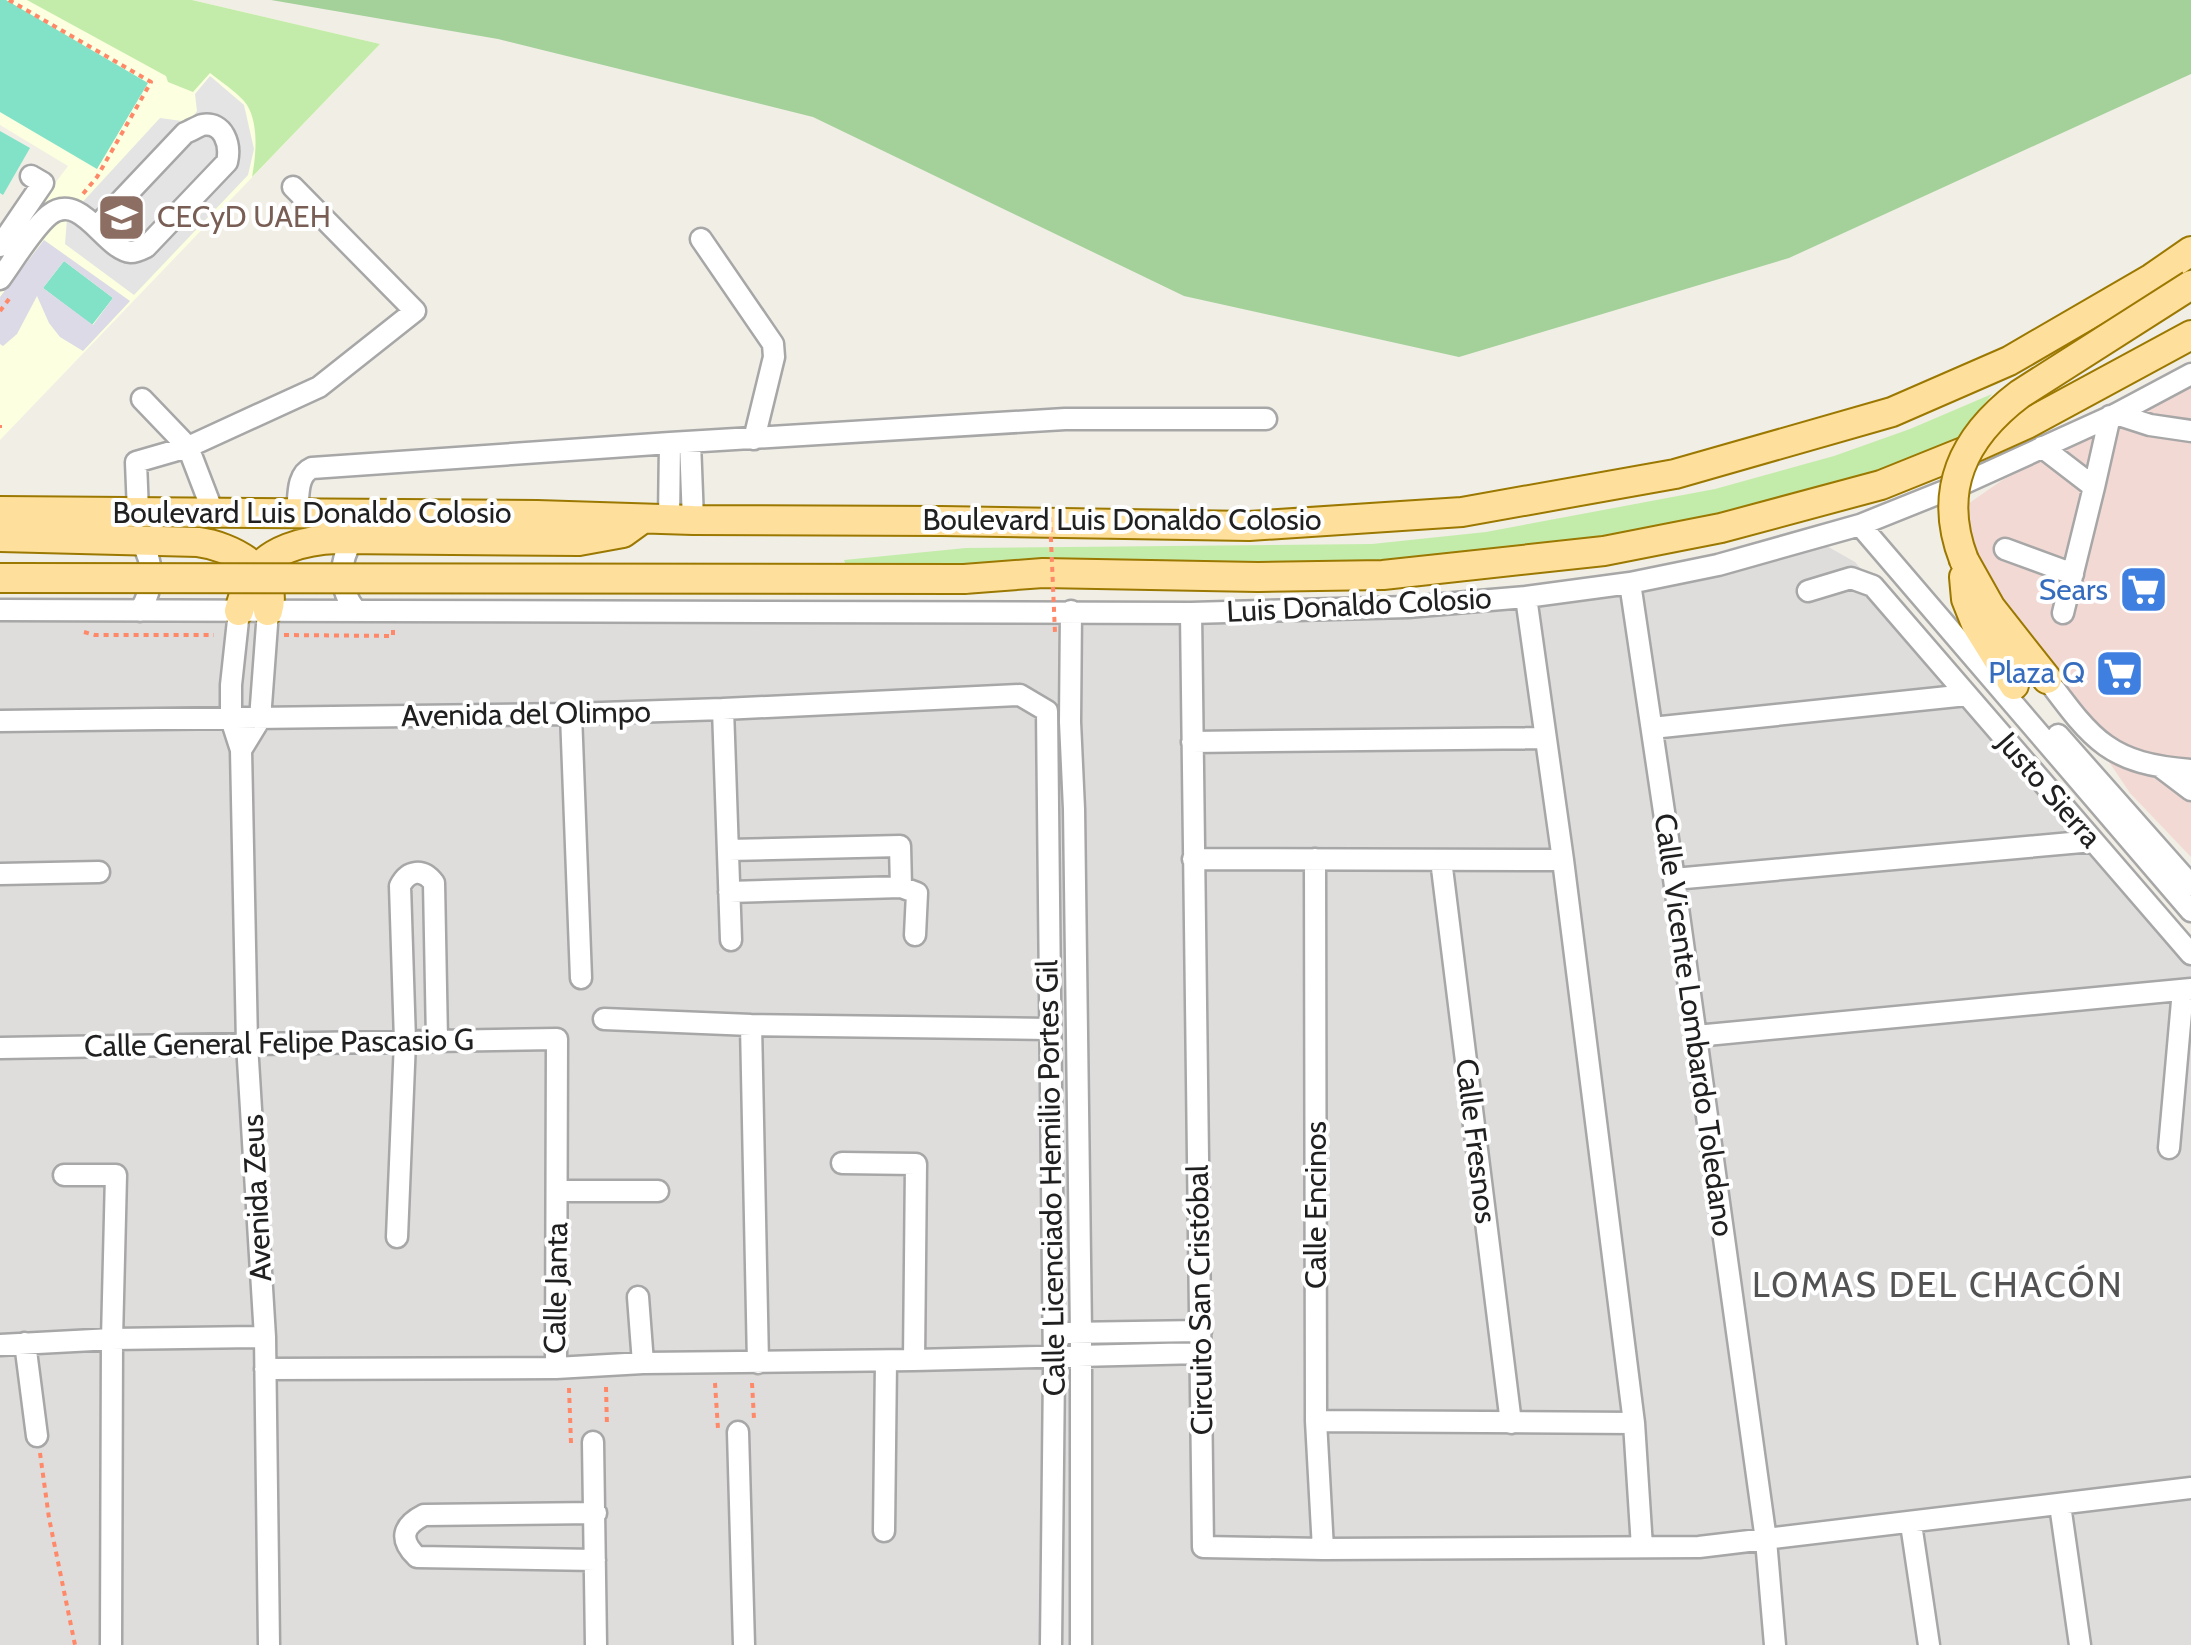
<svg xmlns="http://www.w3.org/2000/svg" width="2191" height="1645" viewBox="0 0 2191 1645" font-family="Cabin,sans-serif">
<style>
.residential{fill:#dedddc}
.commercial{fill:#f2d9d4}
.education{fill:#fcffe0}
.grass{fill:#c3ecaa}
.forest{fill:#a3d199}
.pitch{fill:#81e2c7}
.parking{fill:#e4e4e4}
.plaza{fill:#dbdae6;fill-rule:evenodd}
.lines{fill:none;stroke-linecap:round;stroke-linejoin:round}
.minor-casing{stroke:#a7a7a7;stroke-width:25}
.major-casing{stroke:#9b7800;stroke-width:32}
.path{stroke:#ff8868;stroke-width:4;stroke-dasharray:5 5;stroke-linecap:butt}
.minor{stroke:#fff;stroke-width:20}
.major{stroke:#ffdf9c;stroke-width:28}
.major-bridge-casing{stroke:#9b7800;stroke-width:32;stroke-linecap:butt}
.path-bridge{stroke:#ff8868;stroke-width:4;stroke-dasharray:5 5;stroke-linecap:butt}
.major-bridge{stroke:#ffdf9c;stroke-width:28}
.labels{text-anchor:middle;stroke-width:8;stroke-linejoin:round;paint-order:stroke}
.education-label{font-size:30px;fill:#785e54;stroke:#fff;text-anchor:start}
.street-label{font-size:30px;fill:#202020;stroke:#fff}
.shop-label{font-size:30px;fill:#366cbe;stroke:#fff;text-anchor:end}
.quarter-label{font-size:35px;letter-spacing:2.5px;fill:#535353;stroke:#fff}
</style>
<rect width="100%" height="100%" fill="#f1eee6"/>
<path class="residential" d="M1825 545 1855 562 2191 947V1645H0V610L1028 600 1063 626 1074 619 1658 587Z"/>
<path class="commercial" d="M2191 386V857L2130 793 1968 553 1962 508 2004 479 2113 427 2130 415Z"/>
<path class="education" d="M0 0H192L380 44 0 440V257L68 166 0 125Z"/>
<path class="grass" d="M27 0H192L380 44 252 177C256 156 259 124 247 105 241 95 220 81 210 73L193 92 168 82 166 76Z
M1992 394 1957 439 1854 480 1720 517 1592 544 1373 565H846L844 560 966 548 1372 544 1486 532 1715 489 1834 456 1910 429Z"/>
<path class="forest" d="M271 0H2191V74L1789 258 1459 357 1184 296 813 117 498 39Z"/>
<path class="pitch" d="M0 0H6L148 83 97 169 0 112Z
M0 131 30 148 3 195 0 193Z
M64 261 113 298 92 325 43 288Z"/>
<path class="parking" d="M210 76 244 105 254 149 248 175 134 295 65 244 67 219 160 118 189 122 197 111 195 94Z"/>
<path class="plaza" d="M44 240 130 301 83 351 60 337 49 323 37 296 17 334 3 346 0 344V297ZM64 261 113 298 93 325 43 288Z"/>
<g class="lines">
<defs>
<path id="minor" d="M701 239 773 344 774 357 754 439
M0 246 43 183 31 176
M0 279C13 261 33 228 49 215 81 190 105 250 131 252 136 252 140 250 146 247L227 162C231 145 224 121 202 125 199 126 188 132 185 133L97 226
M142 399 188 447 213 512
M2116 414 2150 425 2191 431
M690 442 693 520
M2042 447 2094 487 2063 613
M2094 487 2110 416
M138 512 136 462 188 447 319 387 415 311 293 187
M297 513C299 497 296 475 312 468L670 443 1065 419H1266
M669 520 670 443
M1860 525 2191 911
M353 539C338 563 338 588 356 611
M2005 549 2073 574
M1630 583 1674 879 1766 1540 1775 1645
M1808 591 1851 578 1873 586 2191 954
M1526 597 1563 860 1634 1423 1642 1547
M0 610 1191 613 1408 607 1526 597 1630 583 1718 565 1860 525 1967 482 2116 414 2191 374
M140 611C154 587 155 565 141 541
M239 611 231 685V719L241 750 247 1044 265 1337 269 1645
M1071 611 1070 722 1074 809 1081 1333V1645
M1191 613 1203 1547 1323 1549 1699 1547 2191 1488
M2047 679C2093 741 2110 764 2191 770
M723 709 731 940
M571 714 581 978
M0 721 571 714 723 709 1020 695 1047 711 1054 1370 1051 1645
M1652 728 1967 695
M2058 735 2191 885
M1192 742 1545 738
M241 750 260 719 268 611
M2162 768 2191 790
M728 850 900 846 901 887
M1193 859 1563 860
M1315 859 1316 1421 1323 1549
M1441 860 1511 1423
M0 874 99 872
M1674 879 2093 841
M729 892 901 887 917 893 915 935
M604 1019 751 1025 1049 1029
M751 1025 758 1363
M1696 1036 2191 989
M0 1048 557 1039 556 1368
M2169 1148 2183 990
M842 1163 916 1164 914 1360
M64 1175H116L112 1339 111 1645
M557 1191H658
M397 1237 405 1041 400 886C408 870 423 868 434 883L437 1040
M638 1297 643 1363
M1068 1333 1201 1331
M25 1343 37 1436
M0 1345 112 1339 265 1337
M265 1369 556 1368 643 1363 914 1360 1201 1353
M1316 1421 1634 1423
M738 1432 744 1645
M593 1442 596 1645
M2060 1505 2080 1645
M1911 1524 1929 1645
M884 1531 886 1361
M595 1560 417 1557C399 1540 402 1526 424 1515L596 1513"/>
<path id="major" d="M0 511 537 515 693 520 941 521 1249 526 1462 512 1675 474 1892 412 2009 361 2152 278 2191 251
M0 537 198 542C231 546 280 571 268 611
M1964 560 1991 608 2047 679
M1964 577 1966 599 1976 624 2014 685
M964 579 1043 573 1258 577 1383 575 1604 551 1721 528 1881 485 1978 446 2027 424 2191 335
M239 611C242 601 245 589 250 579 267 549 306 540 337 539L579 541 623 533 641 520"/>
</defs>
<use href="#minor" class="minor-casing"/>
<use href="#major" class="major-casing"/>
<path class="path" d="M9 0 151 82 97 177 82 195
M0 311 9 299
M0 425V428
M84 632 95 635H214
M284 635 393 636V629
M715 1383 718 1429
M752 1383 754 1419
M606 1387 607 1427
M569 1388 571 1443
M40 1453 49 1518 75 1645"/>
<use href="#minor" class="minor"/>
<use href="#major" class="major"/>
<defs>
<path id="major-bridge" d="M1964 560C1937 491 1963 437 2020 394L2191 285
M0 578 964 579"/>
</defs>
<use href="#major-bridge" class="major-bridge-casing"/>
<path class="path-bridge" d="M1050 517 1055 633"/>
<use href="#major-bridge" class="major-bridge"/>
</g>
<defs>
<symbol id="university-square" viewBox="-11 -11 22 22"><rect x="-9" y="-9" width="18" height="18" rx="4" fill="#8d6e63" stroke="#fff"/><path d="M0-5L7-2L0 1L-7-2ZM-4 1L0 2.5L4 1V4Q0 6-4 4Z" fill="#fff"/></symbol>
<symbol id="supermarket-square" viewBox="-11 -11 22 22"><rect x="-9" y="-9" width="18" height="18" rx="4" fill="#3f7fe0" stroke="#fff"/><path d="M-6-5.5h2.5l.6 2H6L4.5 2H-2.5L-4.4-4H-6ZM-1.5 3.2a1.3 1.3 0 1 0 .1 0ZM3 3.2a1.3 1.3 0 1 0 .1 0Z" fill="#fff"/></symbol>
</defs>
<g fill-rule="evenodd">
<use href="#university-square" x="94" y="190" width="55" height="55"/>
<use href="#supermarket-square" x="2116" y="562" width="55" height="55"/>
<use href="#supermarket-square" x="2092" y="646" width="55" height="55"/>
</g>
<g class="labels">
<g class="education-label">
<text x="157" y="227">CECyD UAEH</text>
</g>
<g class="street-label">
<text x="312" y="523">Boulevard Luis Donaldo Colosio</text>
<text x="1122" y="530">Boulevard Luis Donaldo Colosio</text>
<text transform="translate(1359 605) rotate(-3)" y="10">Luis Donaldo Colosio</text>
<text transform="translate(526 714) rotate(-1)" y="10">Avenida del Olimpo</text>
<text transform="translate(2049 790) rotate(49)" y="10">Justo Sierra</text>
<text transform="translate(1694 1025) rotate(82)" y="10">Calle Vicente Lombardo Toledano</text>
<text transform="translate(279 1043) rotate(-1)" y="10">Calle General Felipe Pascasio G</text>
<text transform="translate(1476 1141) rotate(83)" y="10">Calle Fresnos</text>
<text transform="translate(1051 1178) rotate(-91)" y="10">Calle Licenciado Hemilio Portes Gil</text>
<text transform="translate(257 1198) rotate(-93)" y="10">Avenida Zeus</text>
<text transform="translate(1316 1205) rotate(-90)" y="10">Calle Encinos</text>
<text transform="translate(556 1288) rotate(-89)" y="10">Calle Janta</text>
<text transform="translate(1200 1300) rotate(-91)" y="10">Circuito San Cristóbal</text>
</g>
<g class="shop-label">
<text x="2108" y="600">Sears</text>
<text x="2085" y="683">Plaza Q</text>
</g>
<g class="quarter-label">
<text x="1938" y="1297">LOMAS DEL CHACÓN</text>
</g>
</g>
</svg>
